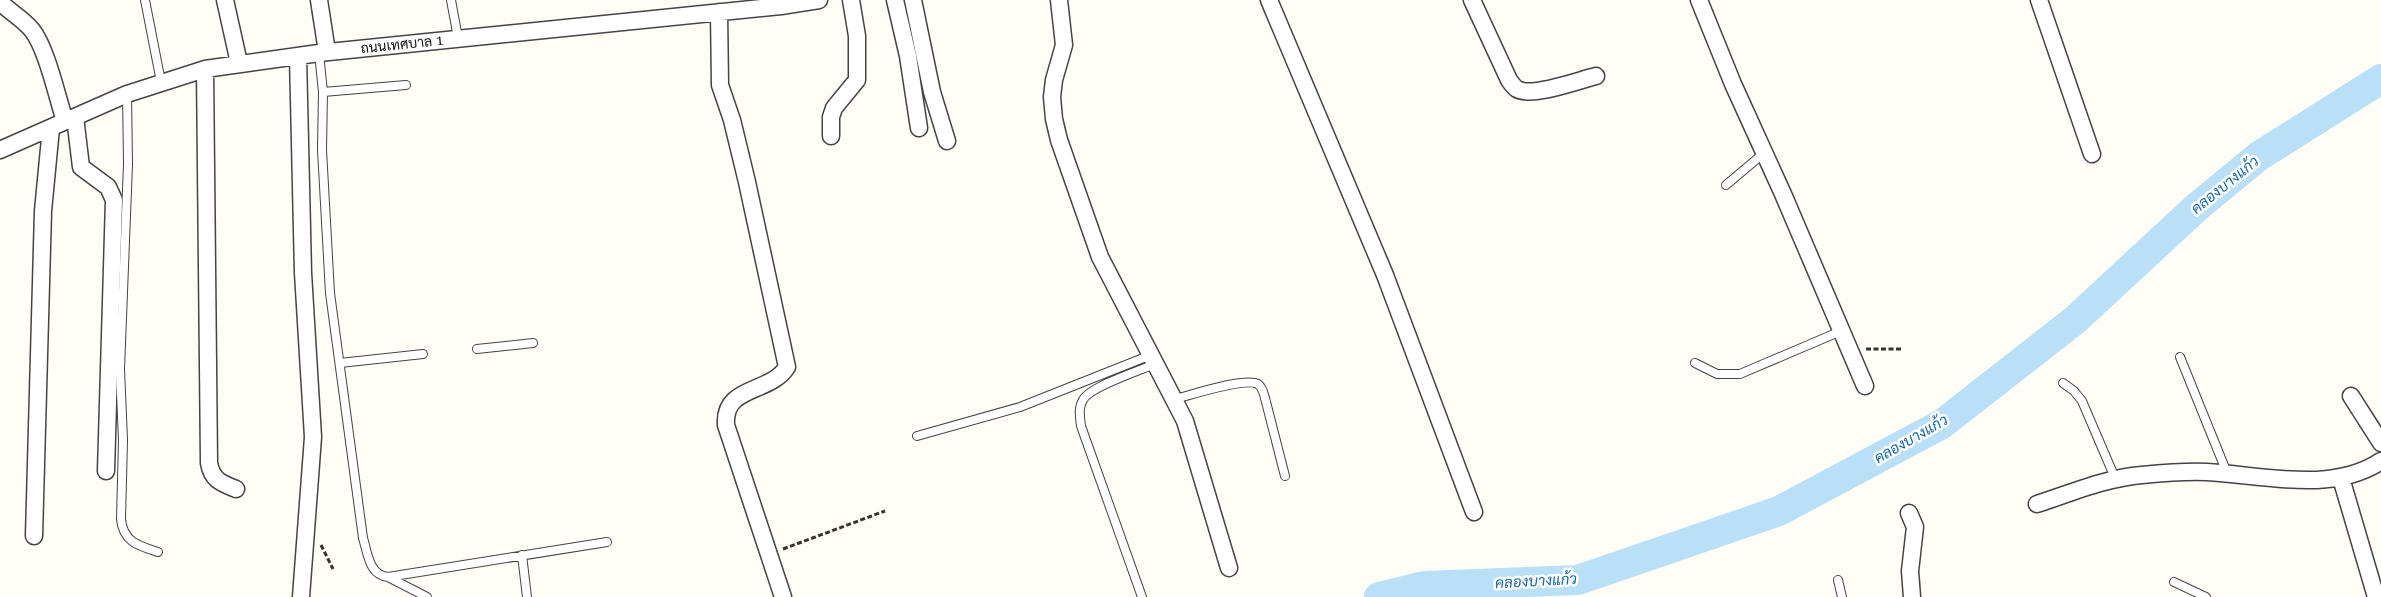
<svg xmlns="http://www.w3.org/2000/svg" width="2381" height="597" viewBox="0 0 2381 597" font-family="'Roboto Serif',Sarabun,serif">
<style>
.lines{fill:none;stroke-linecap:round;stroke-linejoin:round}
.river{stroke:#b9e0f7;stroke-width:30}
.lane-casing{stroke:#444;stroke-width:10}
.street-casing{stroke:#444;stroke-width:19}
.path{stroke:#333;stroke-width:3;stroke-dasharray:5 2.5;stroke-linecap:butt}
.lane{stroke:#fff;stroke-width:8}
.street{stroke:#fff;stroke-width:16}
.labels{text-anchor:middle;stroke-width:5;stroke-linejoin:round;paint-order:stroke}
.street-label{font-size:14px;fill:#111;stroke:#fff}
.water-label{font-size:15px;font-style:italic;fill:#1768a6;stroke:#fff}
</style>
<rect width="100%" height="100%" fill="#fffdf5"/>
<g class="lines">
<path class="river" d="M1379 597 1424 586 1578 580 1779 511 1942 424 2075 320 2197 207 2259 156 2381 79"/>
<defs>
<path id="lane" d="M145 0 161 82
M451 0 458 38
M319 53 323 92 322 150 330 293 363 538C368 554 369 575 388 577L607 542
M323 92 406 85
M127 94 128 164 120 369 123 440 121 519C123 542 139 546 158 552
M1726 185 1764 153
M477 349 533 343
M2180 357 2227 473
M340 363 423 354
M1695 363 1717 374H1740L1841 331
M2063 383 2074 391 2082 401 2115 478
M1175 399C1191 395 1245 377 1258 384 1262 387 1264 394 1265 398L1285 476
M917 436 1020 407 1151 355
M522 555 527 597
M388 577 427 597
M1838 580 1842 597
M2174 582 2206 597
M1142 597 1081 426C1080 417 1078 408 1083 400 1089 387 1141 370 1155 364"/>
<path id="street" d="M225 0 239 63
M319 0 327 52
M895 0 908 56 919 128
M913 0 932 92 947 141
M1059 0 1064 45 1054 80 1052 97 1054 119 1059 140 1100 257 1185 421 1229 568
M1269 0 1385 275 1474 512
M1472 0 1509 80C1511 83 1514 87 1517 89 1532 98 1579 80 1596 76
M1699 0 1733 84 1783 194 1865 386
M2039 0 2092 154
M0 2C10 12 23 19 32 30 47 49 57 97 65 121
M719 12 720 85 732 120 747 182 787 367C770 394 723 385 726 425L783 597
M298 56 303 273 313 437 301 597
M205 69 209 463C212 480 221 483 236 489
M75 117 81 167 108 187 114 200 106 471
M831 136V117L834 108 857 80V36L851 0
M0 150 127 94 205 69 319 53 781 6 819 0
M2351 396 2381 443
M2341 478 2376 597
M2037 504C2071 493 2106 478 2142 475 2163 473 2186 471 2207 472 2262 475 2332 494 2381 461
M1909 513 1915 527 1910 571 1912 597
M34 536 43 211 51 128"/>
</defs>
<use href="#lane" class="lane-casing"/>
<use href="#street" class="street-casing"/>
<path class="path" d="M1866 349H1901
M321 545 333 569
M783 549 885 511"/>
<use href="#lane" class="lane"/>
<use href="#street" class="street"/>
</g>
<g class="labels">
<g class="street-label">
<text transform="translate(402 44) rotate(-6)" y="5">ถนนเทศบาล 1</text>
</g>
<g class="water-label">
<text transform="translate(2225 185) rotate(-39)" y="5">คลองบางแก้ว</text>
<text transform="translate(1911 439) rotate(-30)" y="5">คลองบางแก้ว</text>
<text transform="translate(1536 581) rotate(-3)" y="5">คลองบางแก้ว</text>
</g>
</g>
</svg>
